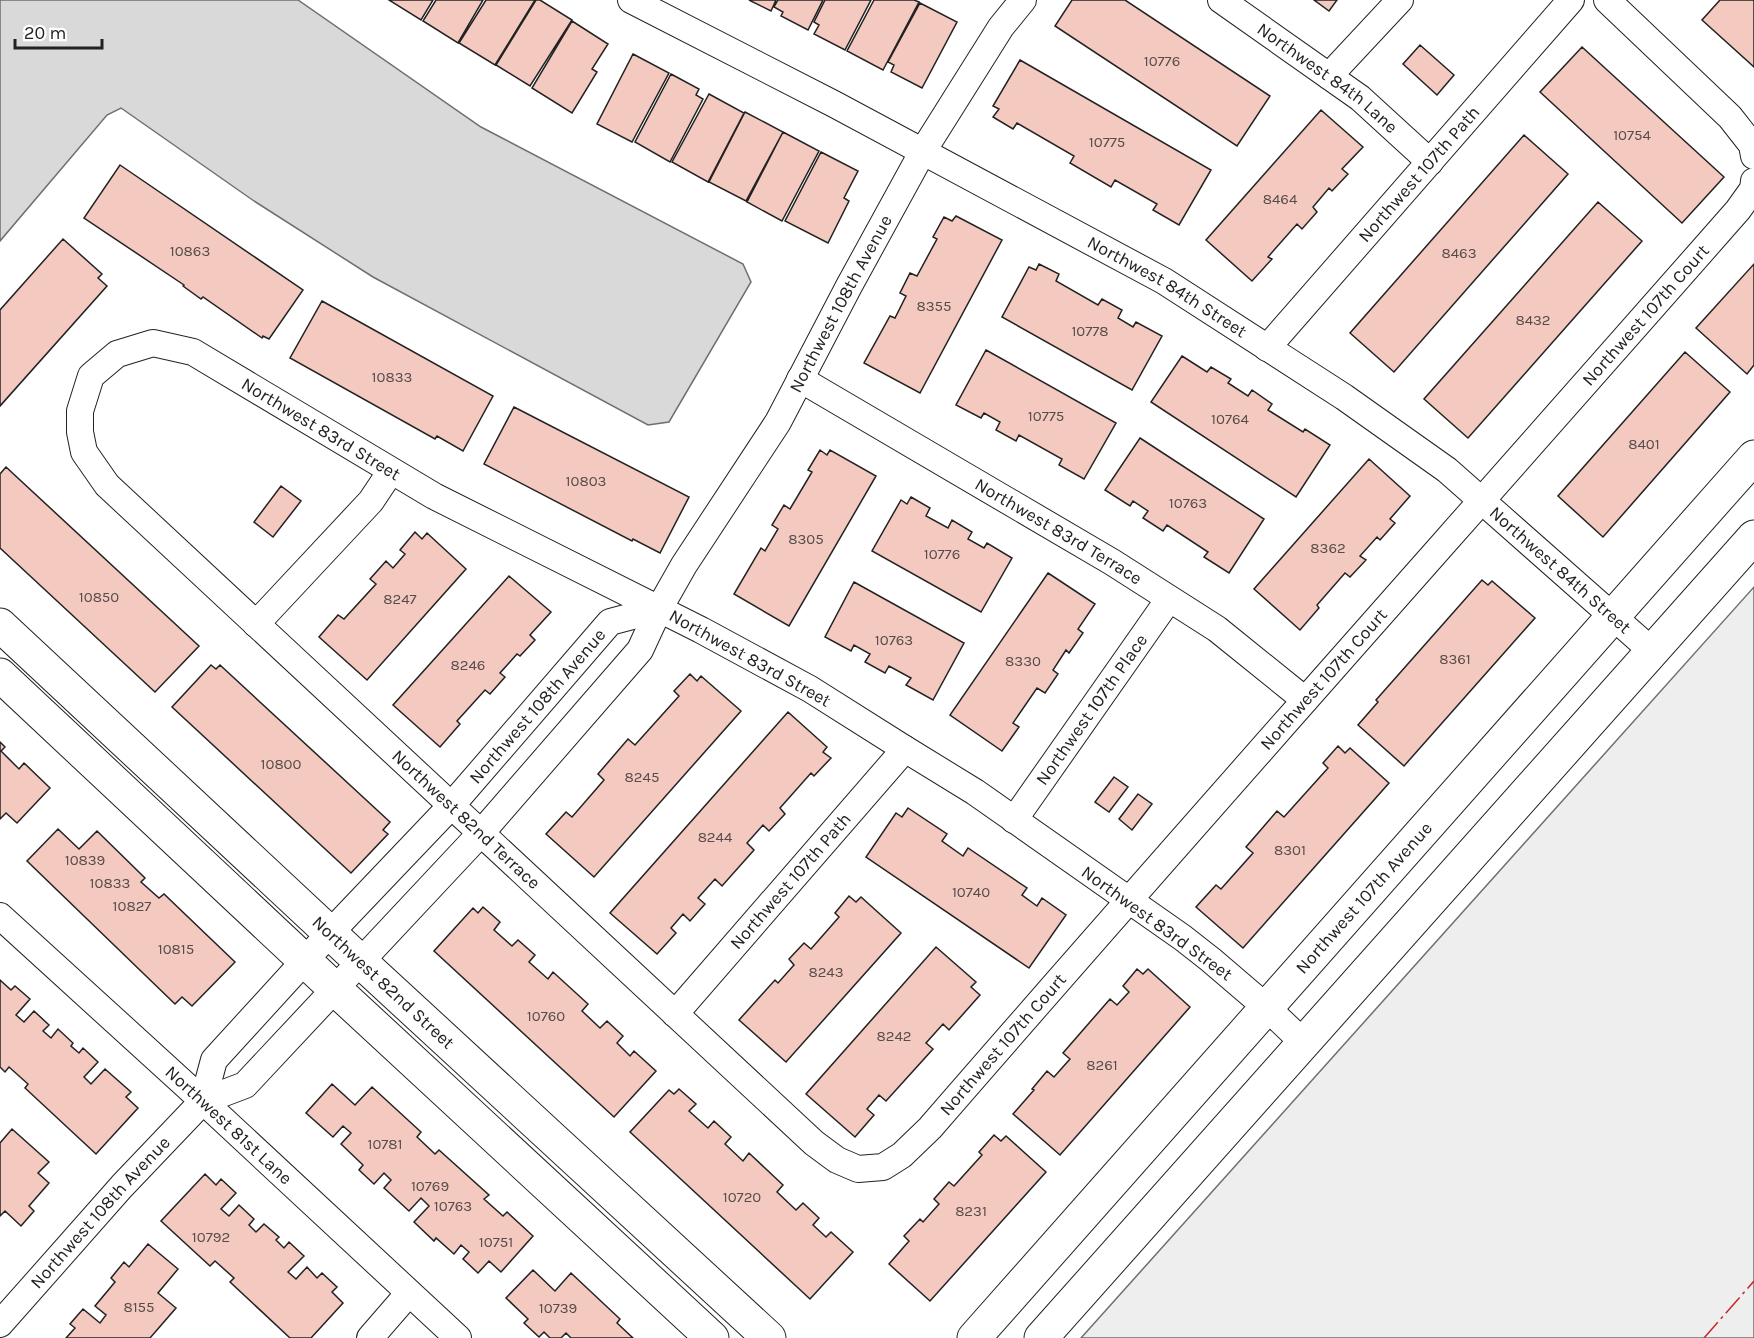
<svg xmlns="http://www.w3.org/2000/svg" width="1754" height="1338" viewBox="0 0 1754 1338" font-family="Karla,sans-serif">
<style>
.green{fill:#eee;stroke:#6f6f6f;stroke-width:1.5}
.water{fill:#d9d9d9;stroke:#6f6f6f;stroke-width:1.5}
.building{fill:#f3c9c0;stroke:#222;stroke-width:1.5}
.lines{fill:none;stroke-linecap:round;stroke-linejoin:round}
.minor-casing{stroke:#222;stroke-width:28}
.tertiary-casing{stroke:#222;stroke-width:35}
.secondary-casing{stroke:#222;stroke-width:35}
.minor{stroke:#fff;stroke-width:26}
.tertiary{stroke:#fff;stroke-width:33}
.secondary{stroke:#fff;stroke-width:33}
.power{stroke:#c62828;stroke-width:1.5;stroke-dasharray:21 4.5 3 4.5;stroke-linecap:butt}
.labels{text-anchor:middle;stroke-width:4.5;stroke-linejoin:round;paint-order:stroke}
.number-label{font-size:15px;fill:#564c4a}
.street-label{font-size:18px;fill:#222;stroke:#fff}
</style>
<rect width="100%" height="100%" fill="#fff"/>
<path class="green" d="M1754 587V1338H1081Z"/>
<path class="water" d="M0 0H298L481 127 743 264 751 282 669 422 648 425 373 277 254 201 121 108 107 115 0 241Z"/>
<path class="building" d="M389 0H433L421 20Z
M436 0H483L458 43 423 21Z
M486 0H535L495 65 459 43Z
M536 0H540L572 20 530 86 496 65Z
M749 0H776L771 11Z
M778 0H823L808 30 781 16 783 12 774 7Z
M825 0H871L845 50 814 34 819 25 814 22Z
M874 0H914L919 2 883 70 847 51Z
M1072 0H1125L1270 96 1237 146 1055 26Z
M1314 0H1337L1329 11Z
M1720 0H1754V67L1702 20Z
M920 3 957 22 922 88 891 72 894 65 888 62Z
M572 21 608 44 592 69 597 72 572 113 532 88Z
M1420 45 1454 75 1437 95 1403 64Z
M1582 47 1724 177 1682 223 1540 92Z
M633 54 669 73 632 142 597 124Z
M1020 60 1211 170 1179 225 1153 210 1157 204 1115 180 1111 187 1070 163 1074 156 1017 123 1013 129 993 117 999 109 993 106Z
M671 74 699 89 696 95 703 99 670 162 635 142Z
M709 94 744 113 708 182 672 162Z
M1321 110 1363 147 1342 169 1348 174 1332 191 1329 188 1313 207 1317 212 1302 229 1297 224 1268 257 1272 259 1252 281 1206 240Z
M745 112 783 132 746 201 709 182Z
M783 132 819 151 782 221 747 202Z
M1524 135 1568 174 1394 372 1350 333Z
M821 152 858 171 844 198 849 201 828 243 785 221Z
M120 165 303 290 269 339 263 336 262 338 203 297 201 299 183 286 184 285 84 218Z
M1598 202 1642 241 1468 438 1424 399Z
M956 216 1002 240 920 393 864 363 890 316 895 318 906 296 900 293 910 273 917 276 937 239 933 237 944 217 952 221Z
M63 239 102 274 98 278 107 286 0 406V310Z
M1039 264 1059 274 1056 281 1098 305 1102 299 1122 310 1118 318 1133 327 1136 322 1162 336 1132 390 1002 317 1029 267 1036 270Z
M1754 264V365L1747 374 1696 328Z
M322 301 493 396 463 451 437 436 435 439 290 358Z
M986 350 1116 423 1084 479 1059 465 1062 459 1019 435 1016 441 996 430 1000 422 984 413 981 418 956 405Z
M1685 352 1730 392 1603 537 1558 496Z
M1182 356 1207 372 1211 367 1231 379 1228 383 1248 396 1252 390 1272 404 1268 410 1303 432 1305 429 1330 445 1296 497 1151 402Z
M514 407 689 497 660 553 633 539 632 541 484 464Z
M1140 438 1264 519 1229 573 1204 557 1208 552 1167 525 1163 531 1143 518 1148 511 1133 501 1130 506 1105 490Z
M820 450 827 455 830 450 876 476 789 626 734 594 761 548 765 551 778 529 772 525 784 505 790 509 812 472 808 470Z
M1369 459 1410 496 1390 519 1395 523 1380 540 1377 537 1360 556 1366 560 1350 577 1345 573 1317 605 1319 608 1300 630 1254 589Z
M6 467 199 646 155 692 0 548V474Z
M281 486 301 501 273 537 254 522Z
M911 497 930 508 926 516 948 528 952 520 972 532 968 539 984 548 987 543 1012 558 981 612 872 551 901 500 907 504Z
M415 532 422 539 427 533 466 569 367 680 319 637 338 615 344 619 376 584 370 579 386 561 393 568 405 554 400 550Z
M1048 573 1095 604 1078 629 1083 633 1069 653 1066 650 1053 670 1058 674 1045 693 1037 688 1013 723 1019 727 1002 751 950 715Z
M509 576 551 612 530 635 535 640 520 656 517 654 500 673 505 677 490 694 485 690 457 721 460 724 440 747 393 705Z
M1482 580 1488 585 1492 581 1535 618 1404 766 1358 725 1378 702 1376 700Z
M854 582 964 643 933 700 906 685 911 678 889 666 885 673 865 662 870 654 854 645 851 651 825 637Z
M211 665 216 669 220 665 390 822 383 830 388 834 351 873 172 707Z
M690 674 697 681 701 676 741 711 594 877 546 834 566 812 572 817 604 780 598 774 628 739 635 745 679 696 674 691Z
M788 712 827 747 823 752 831 758 814 776 811 773 780 808 785 814 769 831 763 825 747 843 754 850 722 886 715 879 698 898 705 904 690 921 683 914 671 928 676 933 657 954 610 913Z
M0 742 5 747 1 751 19 769 24 763 50 788 17 823 6 813 0 819Z
M1338 746 1345 753 1350 748 1389 783 1243 948 1196 907 1216 885 1221 889 1253 853 1246 847 1277 811 1284 817 1328 768 1323 763Z
M1114 777 1128 787 1109 812 1095 802Z
M1138 794 1152 804 1132 830 1119 819Z
M908 808 947 834 942 841 963 856 968 848 1027 888 1022 895 1037 906 1042 898 1066 915 1029 968 866 857 896 813 902 817Z
M58 829 79 849 97 831 145 878 141 882 159 898 164 894 235 962 192 1006 182 997 175 1004 27 861Z
M849 896 856 902 861 897 901 933 786 1062 739 1020 775 980 778 983 794 965 789 959 804 943 811 949 839 917 835 913Z
M483 907 500 922 494 930 512 946 518 940 535 955 529 962 548 979 553 972 588 1004 582 1011 600 1028 607 1021 623 1036 617 1043 630 1056 634 1051 656 1071 614 1117 434 951 473 908 478 913Z
M936 947 976 982 971 987 980 995 949 1030 943 1024 926 1043 933 1049 886 1101 879 1095 867 1109 874 1115 855 1137 806 1094Z
M1137 969 1143 974 1148 969 1190 1007 1060 1155 1013 1114 1034 1090 1032 1089 1047 1071 1054 1077 1070 1059 1063 1053 1110 999 1117 1005 1129 992 1123 986Z
M0 980 11 990 15 986 30 999 16 1015 24 1022 34 1011 49 1025 43 1031 51 1038 58 1029 73 1043 71 1046 79 1053 83 1048 98 1062 84 1077 91 1084 105 1069 131 1092 126 1097 138 1108 96 1154 25 1088 28 1084 9 1067 5 1072 0 1067Z
M332 1084 355 1105 372 1087 421 1132 417 1137 435 1154 439 1150 489 1195 484 1199 503 1216 507 1212 533 1236 501 1272 489 1261 478 1273 463 1259 469 1252 461 1245 454 1254 436 1238 434 1241 414 1222 429 1206 421 1198 409 1211 384 1188 391 1180 384 1173 374 1184 359 1170 363 1165 341 1144 351 1133 343 1126 333 1137 306 1113Z
M679 1089 696 1104 689 1111 708 1128 714 1121 731 1137 725 1144 743 1161 749 1153 783 1185 777 1192 796 1210 803 1203 819 1218 813 1225 826 1237 831 1232 853 1252 810 1299 630 1132 669 1090 674 1094Z
M12 1129 49 1162 38 1173 49 1183 29 1206 34 1211 21 1226 5 1211 0 1216V1143Z
M994 1135 1001 1141 1006 1136 1046 1172 930 1301 889 1264 909 1241 904 1236 920 1219 923 1222 939 1204 934 1199 949 1182 954 1186 982 1155 979 1152Z
M205 1174 216 1185 221 1179 236 1193 221 1209 229 1216 239 1205 254 1219 249 1225 256 1232 264 1224 279 1237 276 1240 284 1248 289 1242 304 1256 288 1272 296 1279 307 1267 317 1278 322 1273 337 1287 332 1292 343 1303 311 1338H290L230 1282 234 1278 215 1261 210 1266 161 1221Z
M148 1244 178 1269 158 1293 176 1308 150 1338H66L75 1328 70 1324 83 1309 100 1323 106 1315 95 1306 115 1282 111 1278 124 1262 129 1267Z
M533 1270 555 1291 571 1273 620 1319 617 1323 633 1338H571L566 1333 561 1338H550L544 1332 539 1337 524 1323 528 1319 506 1298Z"/>
<g class="lines">
<defs>
<g id="minor">
<path id="s1" d="M631 0 834 104 1164 281 1344 397 1447 470 1652 651"/>
<path id="s2" d="M1221 0 1360 98 1430 162"/>
<path d="M1607 0 1730 117 1752 145 1754 156"/>
<path d="M1329 76 1400 0"/>
<path id="s3" d="M1267 348 1571 0"/>
<path id="s4" d="M800 379 1112 562 1217 629 1305 700"/>
<path d="M256 624 371 501 391 471"/>
<path id="s5" d="M1014 820 1169 599"/>
<path id="s6" d="M0 916 203 1101 458 1338"/>
<path id="s7" d="M675 1014 905 749"/>
<path id="s8" d="M1304 1043 1266 1007 1211 960 1183 938 975 792 905 749 810 689 701 630 434 496 193 352 153 343 117 354 91 376 80 411V432L84 452 107 485 814 1143 837 1160 858 1169 883 1167 902 1155 930 1128C1197 820 1469 516 1738 210L1753 189 1754 181"/>
<path id="s9" d="M203 1101 214 1060 330 933 451 806 610 622 659 609"/>
<path id="s10" d="M0 1324 122 1186 203 1101 245 1085 481 833 640 650 659 609 684 565 778 422 849 286 923 151 1001 27 1023 0"/>
<path d="M370 1338 409 1293"/>
</g>
<g id="tertiary">
<path id="s11" d="M0 625 361 962 769 1338"/>
<path d="M0 675 335 989 712 1338"/>
</g>
<g id="secondary">
<path id="s12" d="M974 1338 1754 457"/>
<path d="M1041 1338 1754 537"/>
</g>
</defs>
<use href="#minor" class="minor-casing"/>
<use href="#tertiary" class="tertiary-casing"/>
<use href="#secondary" class="secondary-casing"/>
<use href="#minor" class="minor"/>
<use href="#tertiary" class="tertiary"/>
<use href="#secondary" class="secondary"/>
<path class="power" d="M1704 1338 1754 1281"/>
</g>
<g class="labels">
<g class="number-label">
<text x="1162" y="66">10776</text>
<text x="1632" y="140">10754</text>
<text x="1107" y="147">10775</text>
<text x="1280" y="204">8464</text>
<text x="190" y="256">10863</text>
<text x="1459" y="258">8463</text>
<text x="934" y="311">8355</text>
<text x="1533" y="325">8432</text>
<text x="1090" y="336">10778</text>
<text x="392" y="382">10833</text>
<text x="1046" y="421">10775</text>
<text x="1230" y="424">10764</text>
<text x="1644" y="449">8401</text>
<text x="586" y="486">10803</text>
<text x="1188" y="508">10763</text>
<text x="806" y="544">8305</text>
<text x="1328" y="553">8362</text>
<text x="942" y="559">10776</text>
<text x="99" y="602">10850</text>
<text x="400" y="604">8247</text>
<text x="894" y="645">10763</text>
<text x="1455" y="664">8361</text>
<text x="1023" y="666">8330</text>
<text x="468" y="670">8246</text>
<text x="281" y="769">10800</text>
<text x="642" y="782">8245</text>
<text x="715" y="842">8244</text>
<text x="1290" y="855">8301</text>
<text x="85" y="865">10839</text>
<text x="110" y="888">10833</text>
<text x="971" y="897">10740</text>
<text x="132" y="911">10827</text>
<text x="176" y="954">10815</text>
<text x="826" y="977">8243</text>
<text x="546" y="1021">10760</text>
<text x="894" y="1041">8242</text>
<text x="1102" y="1070">8261</text>
<text x="385" y="1149">10781</text>
<text x="430" y="1191">10769</text>
<text x="742" y="1202">10720</text>
<text x="453" y="1211">10763</text>
<text x="971" y="1216">8231</text>
<text x="211" y="1242">10792</text>
<text x="496" y="1247">10751</text>
<text x="139" y="1312">8155</text>
<text x="558" y="1313">10739</text>
</g>
<g class="street-label">
<text dy="6" stroke="none"><textPath href="#s2" startOffset="132">Northwest 84th Lane</textPath></text>
<text dy="6" stroke="none"><textPath href="#s3" startOffset="231">Northwest 107th Path</textPath></text>
<text dy="6" stroke="none"><textPath href="#s1" startOffset="608">Northwest 84th Street</textPath></text>
<text dy="6" stroke="none"><textPath href="#s10" startOffset="1335">Northwest 108th Avenue</textPath></text>
<text dy="6" stroke="none"><textPath href="#s8" startOffset="3730">Northwest 107th Court</textPath></text>
<text transform="translate(321 429) rotate(31)" y="6">Northwest 83rd Street</text>
<text dy="6" stroke="none"><textPath href="#s4" startOffset="300">Northwest 83rd Terrace</textPath></text>
<text dy="6" stroke="none"><textPath href="#s1" startOffset="1094">Northwest 84th Street</textPath></text>
<text transform="translate(750 658) rotate(29)" y="6">Northwest 83rd Street</text>
<text dy="6" stroke="none"><textPath href="#s8" startOffset="3244">Northwest 107th Court</textPath></text>
<text dy="6" stroke="none"><textPath href="#s9" startOffset="522">Northwest 108th Avenue</textPath></text>
<text dy="6" stroke="none"><textPath href="#s5" startOffset="135">Northwest 107th Place</textPath></text>
<text dy="6" stroke="none"><textPath href="#s8" startOffset="2034">Northwest 82nd Terrace</textPath></text>
<text dy="6" stroke="none"><textPath href="#s7" startOffset="176">Northwest 107th Path</textPath></text>
<text dy="6" stroke="none"><textPath href="#s12" startOffset="588">Northwest 107th Avenue</textPath></text>
<text transform="translate(1157 923) rotate(36)" y="6">Northwest 83rd Street</text>
<text dy="6" stroke="none"><textPath href="#s11" startOffset="524">Northwest 82nd Street</textPath></text>
<text dy="6" stroke="none"><textPath href="#s8" startOffset="2758">Northwest 107th Court</textPath></text>
<text dy="6" stroke="none"><textPath href="#s6" startOffset="310">Northwest 81st Lane</textPath></text>
<text dy="6" stroke="none"><textPath href="#s10" startOffset="150">Northwest 108th Avenue</textPath></text>
</g>
</g>
<path d="M15 39v9h87v-9" fill="none" stroke="#222222" stroke-width="3"/>
<text x="24" y="39" font-size="18" fill="#222222" stroke="#ffffff" stroke-width="4.5" paint-order="stroke">20 m</text>
</svg>
